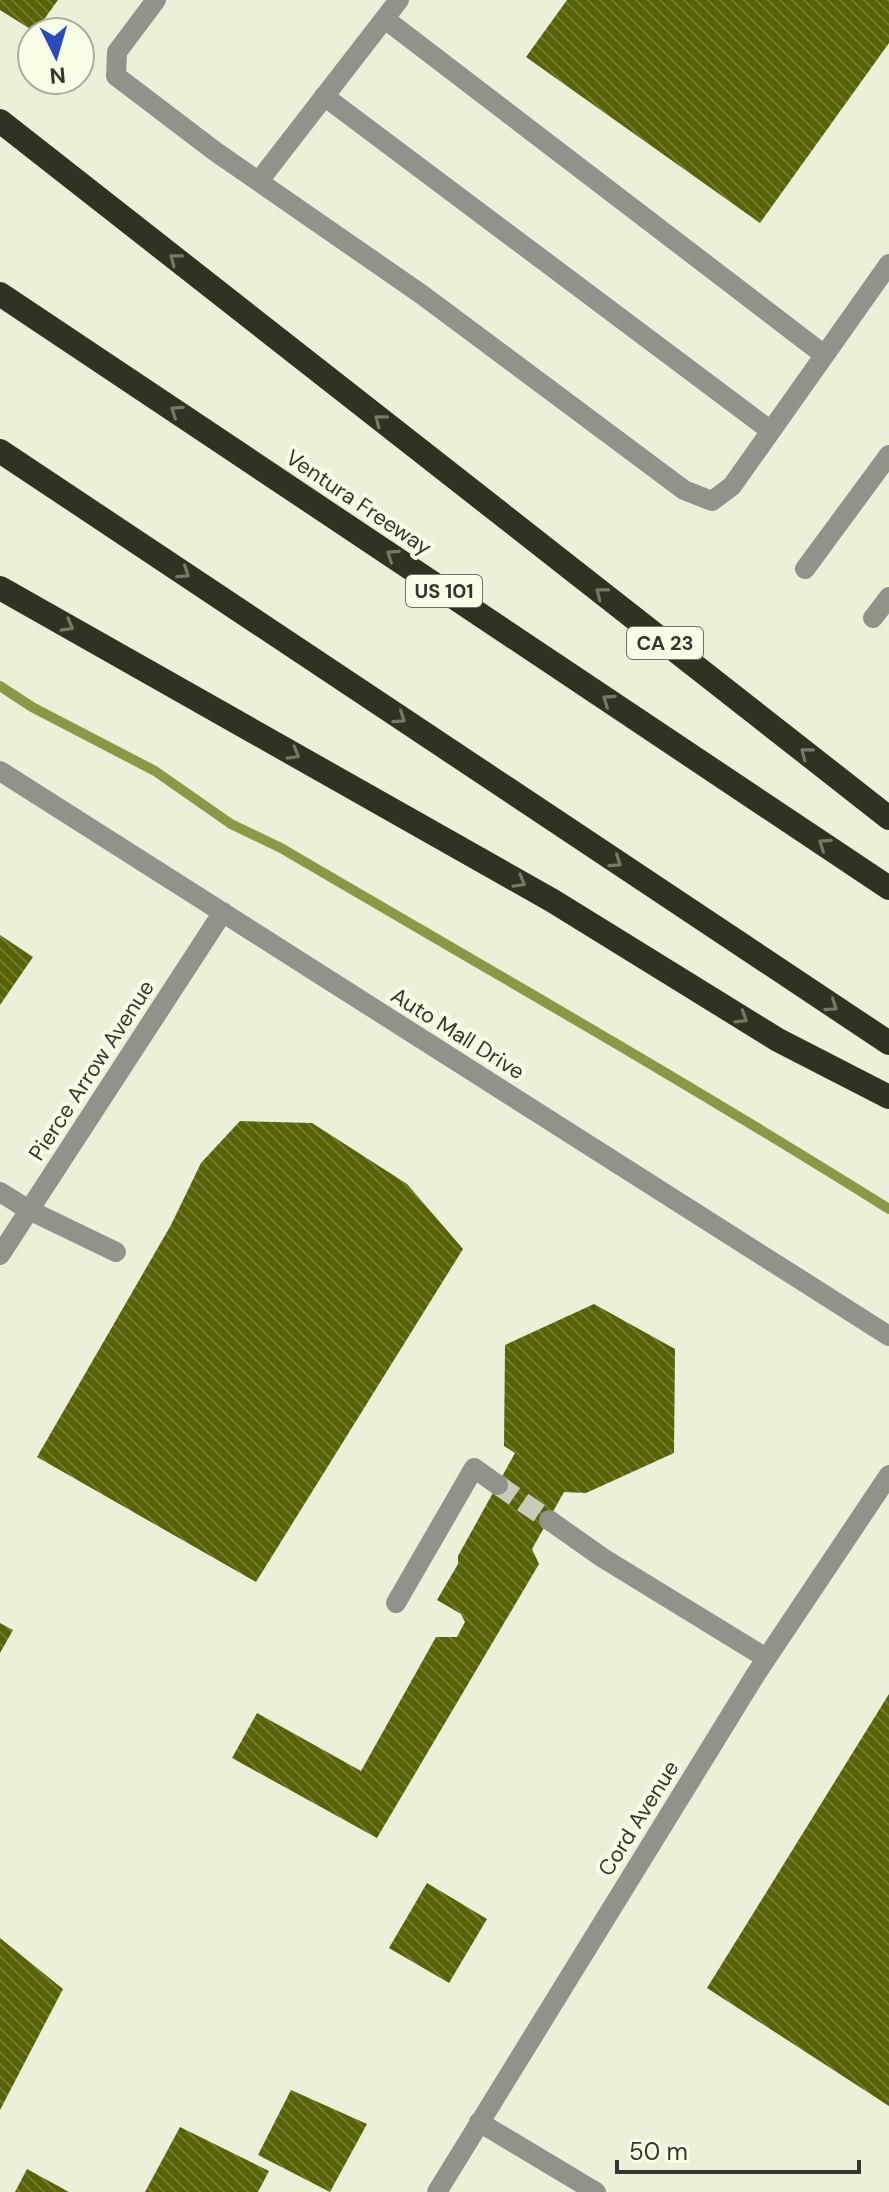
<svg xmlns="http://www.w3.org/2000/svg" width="889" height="2192" viewBox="0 0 889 2192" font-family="'DM Sans',sans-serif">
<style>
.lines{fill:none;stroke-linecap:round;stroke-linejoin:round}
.stream{stroke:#8b9947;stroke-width:10}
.building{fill:url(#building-back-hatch)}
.minor-tunnel{stroke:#c7cbb7;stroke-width:20;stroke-dasharray:20 10;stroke-linecap:butt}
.minor{stroke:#91938a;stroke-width:20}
.highway{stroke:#2f3321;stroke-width:24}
.oneway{stroke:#757a66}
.labels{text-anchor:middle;stroke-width:8;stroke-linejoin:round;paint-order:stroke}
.shield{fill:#f8fde6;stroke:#707265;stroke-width:2}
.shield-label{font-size:20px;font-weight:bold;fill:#35372e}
.street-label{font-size:22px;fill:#35372e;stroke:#f8fde6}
</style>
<defs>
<pattern id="building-back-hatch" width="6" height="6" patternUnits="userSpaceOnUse" patternTransform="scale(2)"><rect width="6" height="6" fill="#576304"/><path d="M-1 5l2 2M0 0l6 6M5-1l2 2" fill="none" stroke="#727b33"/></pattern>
</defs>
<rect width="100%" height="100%" fill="#ebf0d9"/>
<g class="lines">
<path class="stream" d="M0 686 32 707 155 771 231 824 281 848C484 967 690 1084 889 1209"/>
</g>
<path class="building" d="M0 0H58L35 32 0 10Z
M567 0H889V43L760 223 526 57Z
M0 935 33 957 0 1005Z
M240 1121 312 1123 407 1184 463 1249 256 1582 37 1457 171 1225 201 1163Z
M594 1304 675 1349 674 1453 586 1493 564 1492 532 1549 539 1564 377 1838 232 1758 257 1713 361 1771 436 1637H457L465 1622 461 1614 437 1600 458 1564V1556L515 1453 504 1446 505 1345Z
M0 1623 13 1630 0 1653Z
M889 1694V2106L707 1988Z
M427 1883 487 1919 449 1983 389 1948Z
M0 1938 63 1989 0 2110Z
M291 2090 367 2124 330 2192 258 2155Z
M180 2127 269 2171 258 2192H145Z
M27 2169 69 2192H15Z"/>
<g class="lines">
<path class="minor-tunnel" d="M498 1485 549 1520"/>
<path class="minor" d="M156 0 117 52 116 76 216 152 421 294 684 490 712 501 732 486 889 264
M385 19 823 354
M324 96 771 431
M259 181 399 0
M805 569 889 455
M873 618 889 597
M0 771 889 1336
M0 1192 29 1210 116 1252
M0 1255 223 912
M549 1520 603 1558 766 1658
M396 1603 474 1468 498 1485
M479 2122 596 2192
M437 2192 756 1674 889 1475"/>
<path class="highway" d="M0 121 889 818
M0 294 889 888
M0 451 889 1043
M0 588 553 901 778 1040 889 1097"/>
</g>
<defs><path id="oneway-chevron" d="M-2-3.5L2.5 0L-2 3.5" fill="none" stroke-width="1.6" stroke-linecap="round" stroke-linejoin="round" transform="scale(2)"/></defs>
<g class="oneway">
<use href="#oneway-chevron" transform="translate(175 259) rotate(-142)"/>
<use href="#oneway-chevron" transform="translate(176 411) rotate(-146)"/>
<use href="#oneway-chevron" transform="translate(380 420) rotate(-142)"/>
<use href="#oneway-chevron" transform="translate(392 555) rotate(-146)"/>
<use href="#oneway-chevron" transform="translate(184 573) rotate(34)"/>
<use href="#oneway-chevron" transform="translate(601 593) rotate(-142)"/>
<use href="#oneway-chevron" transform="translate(68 626) rotate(29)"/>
<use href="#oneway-chevron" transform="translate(608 700) rotate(-146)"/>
<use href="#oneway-chevron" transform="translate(400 718) rotate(34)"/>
<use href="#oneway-chevron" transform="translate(806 753) rotate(-142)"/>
<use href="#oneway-chevron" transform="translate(294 754) rotate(30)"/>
<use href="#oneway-chevron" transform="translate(824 844) rotate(-146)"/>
<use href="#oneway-chevron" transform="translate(616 862) rotate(34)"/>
<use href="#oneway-chevron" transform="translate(520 882) rotate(30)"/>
<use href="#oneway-chevron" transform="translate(832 1006) rotate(33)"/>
<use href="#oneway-chevron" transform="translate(742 1018) rotate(32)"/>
</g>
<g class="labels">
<g class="shield">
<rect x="406" y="575" width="76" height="32" rx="6"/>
<rect x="627" y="627" width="76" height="32" rx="6"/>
</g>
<g class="shield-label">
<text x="444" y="598">US 101</text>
<text x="665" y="650">CA 23</text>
</g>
<g class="street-label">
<text transform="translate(359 502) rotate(34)" y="8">Ventura Freeway</text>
<text transform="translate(458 1033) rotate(32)" y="8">Auto Mall Drive</text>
<text transform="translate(91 1070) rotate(-57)" y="8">Pierce Arrow Avenue</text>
<text transform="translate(638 1818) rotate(-58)" y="8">Cord Avenue</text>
</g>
</g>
<g transform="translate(56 56) rotate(175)"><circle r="38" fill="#f8fde6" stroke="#aaae9c" stroke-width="2"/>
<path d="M0-6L14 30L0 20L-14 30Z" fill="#2d4abb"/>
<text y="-12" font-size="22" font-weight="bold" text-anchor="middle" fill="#35372e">N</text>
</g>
<path d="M617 2160v12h242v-12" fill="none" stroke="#35372e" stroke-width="4"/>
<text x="629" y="2160" font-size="24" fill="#35372e" stroke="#f8fde6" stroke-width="6" paint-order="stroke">50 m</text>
</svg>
